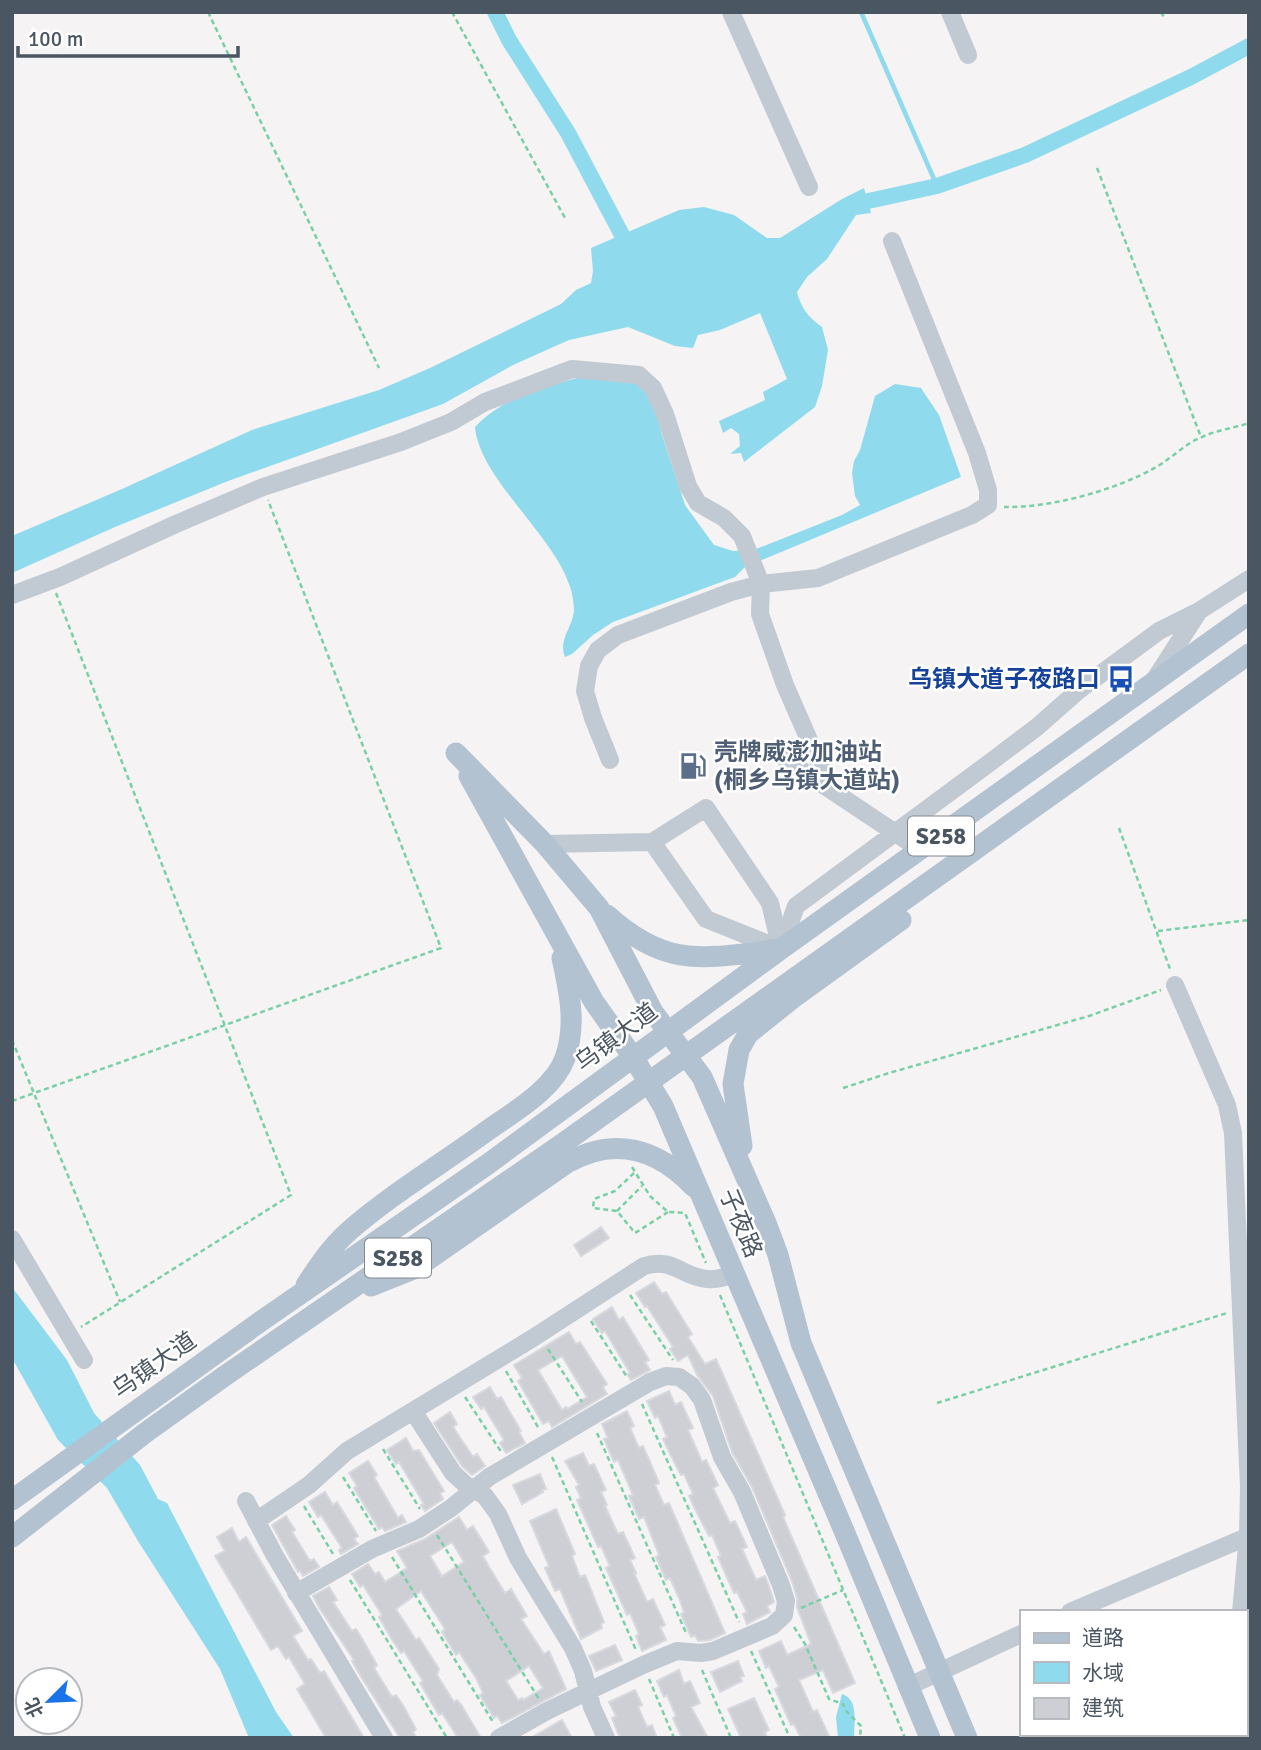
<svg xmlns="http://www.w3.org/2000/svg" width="1261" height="1750" viewBox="0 0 1261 1750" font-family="Signika,'Noto Sans SC',sans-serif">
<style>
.water{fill:#90daee}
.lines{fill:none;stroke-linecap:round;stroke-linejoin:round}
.stream{stroke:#90daee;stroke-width:4.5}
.canal{stroke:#90daee;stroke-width:16}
.building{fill:#cdcfd5;stroke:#d7d9de;stroke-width:2;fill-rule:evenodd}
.path{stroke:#7ad0a6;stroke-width:2.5;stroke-dasharray:5 3.5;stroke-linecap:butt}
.minor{stroke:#c1cad2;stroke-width:18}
.major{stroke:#b3c2d1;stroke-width:21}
.labels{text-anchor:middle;stroke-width:5;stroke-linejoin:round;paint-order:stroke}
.shield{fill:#fff;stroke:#808990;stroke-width:2}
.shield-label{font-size:23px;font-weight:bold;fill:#4a5661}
.transit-label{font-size:24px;font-weight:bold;fill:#164399;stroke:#fff;text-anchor:end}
.service-label{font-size:24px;font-weight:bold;fill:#4e5e75;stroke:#fff;text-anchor:start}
.street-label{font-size:24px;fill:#4a5661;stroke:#fff}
</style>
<rect width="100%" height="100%" fill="#f5f3f3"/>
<path class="water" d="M864 188 871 213 856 215 827 259 807 277 797 292C801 308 809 318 822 327L828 350 822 386 815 407 744 462 741 453 730 454 740 446 739 434 731 428 723 433 719 421 765 400 763 392 787 379 760 313 720 330 698 335 693 348 675 346 628 327 569 340 513 365 443 404 228 481 115 527 12 573V536L122 489 252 430 379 390 430 368 561 304 576 290 591 283 593 271 591 248 679 210 704 207 734 215 767 238H780L842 199Z
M585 376 636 382 657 405 661 432 685 505 714 545 733 551 756 549 842 515 860 505 855 496 852 473 854 461 860 450 875 396 895 384 921 388 939 415 961 477 745 567 735 577 613 622 593 635 572 654 565 657C558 640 572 628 574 611 574 603 572 591 569 584 552 534 479 477 475 427 504 397 545 386 585 376Z
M12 1287 67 1360 94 1413 140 1465 158 1499 167 1503 276 1712 294 1738H249L220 1669 138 1541 107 1488 58 1440 12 1358Z
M842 1694C859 1699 854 1723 854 1738H838L836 1717Z"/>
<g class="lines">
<path class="stream" d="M861 12 937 186"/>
<path class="canal" d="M495 12 509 40 568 133 631 252
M850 205 937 186 1025 155 1191 77 1249 46"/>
</g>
<path class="building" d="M601 1227 609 1238 581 1256 574 1245Z
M654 1282 662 1294 666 1292 692 1334 688 1337 705 1364 716 1359 785 1515 783 1517 855 1683 833 1693 823 1670 799 1680 813 1712 817 1710 830 1738H801L794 1724 791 1725 775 1689 779 1687 769 1666 766 1668 759 1651 781 1641 787 1655 811 1644 797 1607V1598L792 1581 752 1487 732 1452 713 1396 697 1375 688 1355 678 1361 670 1349 673 1347 647 1306 645 1307 636 1293Z
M612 1307 619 1320 623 1317 649 1360 645 1362 650 1370 631 1380 627 1374 630 1373 605 1331 602 1333 593 1319Z
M569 1332 576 1344 580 1342 607 1384 603 1387 607 1394 552 1427 549 1421 543 1424 518 1381 522 1378 514 1365ZM562 1356 587 1397 567 1409 566 1407 562 1410 538 1370Z
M490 1387 497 1399 501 1397 521 1431 519 1432 525 1443 506 1453 500 1443 504 1440 484 1407 481 1409 473 1397Z
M669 1391 675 1405 681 1402 693 1428 688 1430 702 1462 706 1460 718 1485 713 1488 730 1523 735 1521 747 1547 742 1549 756 1580 765 1576 770 1589 774 1602 767 1606 770 1612 747 1624 743 1614 747 1612 737 1592 734 1593 718 1557 721 1556 712 1535 709 1536 696 1511 689 1496 693 1494 684 1474 681 1475 670 1454 663 1439 667 1437 658 1416 655 1418 647 1401Z
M627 1411 634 1426 630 1428 639 1448 643 1446 651 1464 659 1483 655 1485 664 1505 669 1503 725 1633 710 1640 698 1641 695 1635 691 1637 681 1614 684 1612 679 1598 670 1578 666 1580 656 1557 659 1555 644 1517 639 1519 629 1496 633 1495 618 1460 614 1462 604 1439 608 1438 602 1424Z
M450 1412 457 1424 453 1427 473 1457 477 1454 485 1466 472 1475 462 1466 434 1423Z
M406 1438 413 1451 419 1450 444 1491 440 1493 443 1499 425 1511 421 1505 424 1504 399 1462 396 1464 387 1450Z
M583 1453 589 1466 594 1464 606 1490 601 1492 607 1505 605 1506 618 1534 623 1532 635 1558 630 1560 636 1573H634L647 1602 653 1599 665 1625 660 1627 666 1640 642 1651 636 1636 639 1634 630 1613 627 1615 606 1568 610 1566 601 1546 598 1547 577 1500 581 1498 576 1487 579 1485 565 1461Z
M368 1461 377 1475 374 1477 398 1518 402 1515 406 1522 385 1531 382 1527 379 1529 354 1488 357 1486 349 1473Z
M540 1474 546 1489 542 1490 543 1492 522 1504 513 1485Z
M325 1492 333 1505 337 1502 358 1536 354 1539 358 1544 341 1554 339 1550 342 1548 321 1515 318 1517 309 1502Z
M556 1509 575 1554 572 1556 580 1577 585 1575 604 1622 601 1624 602 1628 581 1639 560 1589 555 1591 545 1568 549 1566 530 1521Z
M286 1516 295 1530 292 1532 310 1561 314 1559 319 1567 303 1576 300 1571 298 1572 272 1525Z
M459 1517 467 1530 473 1526 489 1552 483 1556 489 1567 505 1593 511 1589 527 1616 521 1619 544 1654 549 1651 566 1689 502 1723 497 1716 494 1718 480 1695 483 1693 476 1678 459 1652 456 1655 442 1632 445 1629 421 1591 396 1609 416 1640 419 1638 439 1669 437 1675 454 1702 457 1700 462 1706 481 1738H458L442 1713 439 1715 420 1683 423 1681 404 1651 401 1653 391 1638 379 1617 382 1615 363 1585 360 1587 352 1574 368 1564 375 1574 379 1572 385 1582 407 1568 397 1551 425 1539ZM452 1542 464 1562 442 1576 430 1556ZM529 1666 543 1688 523 1700 522 1698 518 1700 506 1681Z
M232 1528 239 1542 246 1537 302 1631 293 1636 308 1660 311 1659 320 1673 324 1671 364 1738H326L297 1689 305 1684 289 1657 286 1659 278 1646 271 1650 215 1556 225 1551 217 1537Z
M329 1587 337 1600 333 1602 352 1631 356 1629 364 1642 377 1665 374 1668 392 1697 396 1695 404 1707 416 1729 413 1732 417 1738H400L360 1675 352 1661 354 1660 320 1609 313 1596Z
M615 1645 622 1660 596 1671 589 1656Z
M738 1661 744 1676 740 1677 742 1681 720 1692 711 1672Z
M679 1670 684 1684 690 1681 700 1703 691 1707 708 1738H682L673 1718 676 1716 667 1695 664 1697 657 1681Z
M635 1690 642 1705 638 1707 647 1727 652 1725 657 1738H620L612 1718 616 1716 609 1702Z
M754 1698 769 1730 765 1732 767 1738H741L728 1709Z
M562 1720 572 1738H531Z"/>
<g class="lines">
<path class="path" d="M208 12 379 368
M452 12 565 218
M1161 12 1164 17
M1097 168 1201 437
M1004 507C1051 508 1117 490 1158 466 1173 457 1186 443 1202 437 1217 430 1234 428 1249 423
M56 593 291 1195 81 1327
M1119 828 1170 969
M1158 931 1249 920
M12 1040 120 1302
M843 1088 889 1073 1089 1016 1161 990
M12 1101 441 948 268 500
M632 1167 650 1196 668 1212 685 1213 706 1263
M634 1173 615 1191 594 1199 593 1208 617 1211 635 1233 668 1212
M617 1211 642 1186
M630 1295 673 1360
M720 1295 905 1738
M591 1321 627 1377
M548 1349 582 1402
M506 1371 539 1429
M465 1397 502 1453
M937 1403 1227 1313
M642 1404 739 1622
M597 1433 687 1635
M383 1449 420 1509
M552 1457 636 1650
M343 1477 376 1531
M304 1506 333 1554
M437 1535 539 1699
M392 1557 493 1722
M350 1580 447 1738
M801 1608 843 1590
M794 1627 805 1644 829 1699 843 1704 847 1712 861 1726 860 1738
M751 1651 790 1738
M702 1670 731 1738
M649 1679 674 1738"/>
<path class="minor" d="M731 12 809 187
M950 12 968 55
M12 595 60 577 176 524 263 487 401 442 451 422 485 402 572 369 639 375 653 388 665 414 688 486 698 503 724 518 742 536 761 584 760 614 785 685 831 790
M1155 679 1199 611
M610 760 593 718 585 691 589 666 598 650 618 635 731 592 761 584 818 578 972 515 988 505V490L977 453 892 241
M786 760 921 850
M652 842 706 919 781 949
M545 844 652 842 706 808 770 903 781 949
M781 949 796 906 988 764 1037 727 1079 690 1159 631 1199 611 1249 579
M1175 985 1227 1105 1233 1133 1249 1487 1248 1536 1241 1612
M12 1239 84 1360
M413 1411 453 1473 466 1485 485 1496 498 1514 518 1558 573 1648 583 1671 592 1707 606 1738
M246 1501 275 1556 384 1738
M256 1521 309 1485 347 1451 533 1338 644 1266C674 1257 681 1277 707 1279 717 1280 726 1277 735 1274
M296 1593 372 1549 419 1529 451 1508 489 1477 650 1382 666 1376 679 1377 692 1386 702 1400 722 1457 742 1492 781 1585 786 1601 784 1615 772 1626 713 1651 701 1653 677 1651 643 1665 547 1711 499 1738
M1070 1612 1249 1536
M907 1687 1021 1634
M1225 1738 1226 1734"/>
<path class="major" d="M456 753 545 844 599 908 653 1012 702 1077 766 1223 778 1255 801 1343 967 1738
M469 776 594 1002 633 1057 663 1106 842 1526 930 1738
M607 915C668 970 705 958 781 949
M742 1146 733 1084 739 1050 748 1034 793 998 901 920
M306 1285C319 1265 331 1247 349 1231 390 1195 440 1165 484 1133 510 1114 554 1090 565 1058 577 1024 569 991 562 958
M371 1286 416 1268 567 1163C614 1136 657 1148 694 1187
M12 1500 257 1324 488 1164 781 949 1249 614
M12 1537 145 1433 226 1375 562 1144 1249 654"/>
</g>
<defs>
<symbol id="bus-bare" viewBox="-9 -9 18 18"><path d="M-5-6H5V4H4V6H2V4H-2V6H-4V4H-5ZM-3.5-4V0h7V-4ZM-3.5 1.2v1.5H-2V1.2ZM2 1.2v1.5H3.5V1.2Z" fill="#1a4fb4" stroke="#fff" stroke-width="2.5" paint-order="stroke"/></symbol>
<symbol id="fuel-bare" viewBox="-9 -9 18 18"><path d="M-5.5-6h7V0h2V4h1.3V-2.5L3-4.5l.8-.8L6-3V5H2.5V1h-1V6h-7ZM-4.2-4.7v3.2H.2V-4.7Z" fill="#5c6f8a" stroke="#fff" stroke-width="2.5" paint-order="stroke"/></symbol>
</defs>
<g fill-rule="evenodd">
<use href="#bus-bare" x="1102" y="660" width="38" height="38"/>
<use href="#fuel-bare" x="674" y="747" width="38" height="38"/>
</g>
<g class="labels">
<g class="shield">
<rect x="908" y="816.5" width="66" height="39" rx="5"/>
<rect x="365" y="1238.5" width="66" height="39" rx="5"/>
</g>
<g class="shield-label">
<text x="941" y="844">S258</text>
<text x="398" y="1266">S258</text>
</g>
<g class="transit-label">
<text x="1100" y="687">乌镇大道子夜路口</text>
</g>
<g class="service-label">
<text x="714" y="760">壳牌威澎加油站<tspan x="714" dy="28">(桐乡乌镇大道站)</tspan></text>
</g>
<g class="street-label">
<text transform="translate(616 1037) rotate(-37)" y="8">乌镇大道</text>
<text transform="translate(741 1223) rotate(67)" y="8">子夜路</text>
<text transform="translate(154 1365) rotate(-35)" y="8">乌镇大道</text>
</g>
</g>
<rect width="1261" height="1750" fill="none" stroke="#4a5661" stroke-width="28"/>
<rect x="1020" y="1610" width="228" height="126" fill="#ffffff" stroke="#b7bbc0" stroke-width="2"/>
<rect x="1034" y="1633" width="35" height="10" fill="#b3c2d1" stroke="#b7bbc0" stroke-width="2"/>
<text x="1082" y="1645" font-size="21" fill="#4a5661">道路</text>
<rect x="1034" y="1662" width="35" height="21" fill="#90daee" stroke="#b7bbc0" stroke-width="2"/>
<text x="1082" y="1680" font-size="21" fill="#4a5661">水域</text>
<rect x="1034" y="1698" width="35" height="21" fill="#cdcfd5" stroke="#b7bbc0" stroke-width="2"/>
<text x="1082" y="1715" font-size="21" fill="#4a5661">建筑</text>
<g transform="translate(49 1701) rotate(246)"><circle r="33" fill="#ffffff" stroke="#b7bbc0" stroke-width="2"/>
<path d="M0-5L12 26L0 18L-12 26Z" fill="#1a73e8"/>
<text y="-10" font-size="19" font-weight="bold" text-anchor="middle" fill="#4a5661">北</text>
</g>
<path d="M18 46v10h220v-10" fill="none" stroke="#4a5661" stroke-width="3.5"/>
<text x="28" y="46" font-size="21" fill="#4a5661" stroke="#ffffff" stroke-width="5" paint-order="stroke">100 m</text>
</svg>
